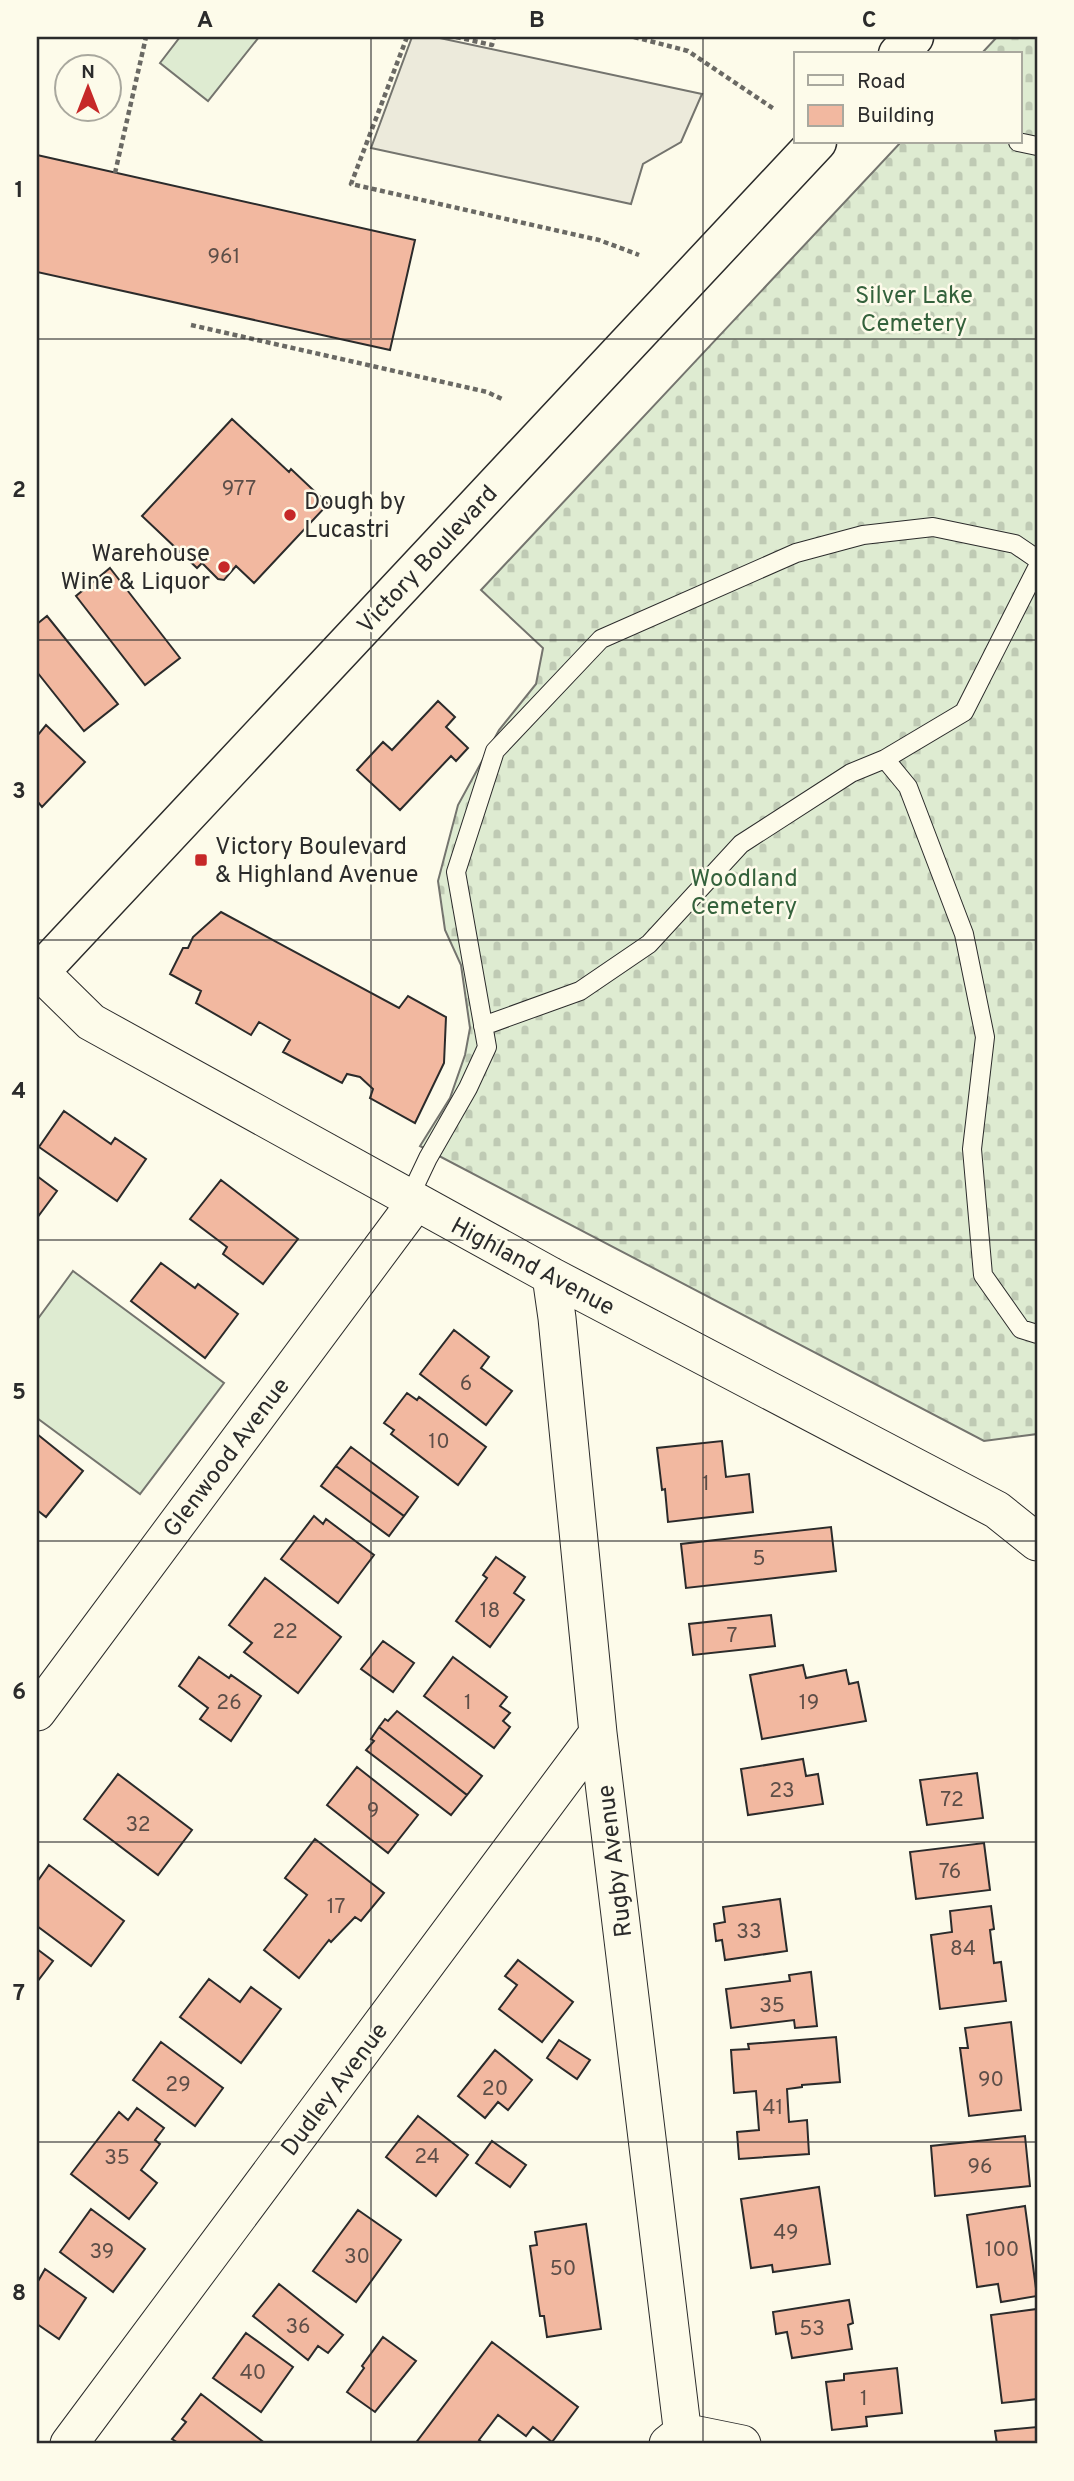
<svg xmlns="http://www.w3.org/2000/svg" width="1074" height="2481" viewBox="0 0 1074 2481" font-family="Overpass,sans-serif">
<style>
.grass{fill:#deebd1;stroke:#74746e;stroke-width:2}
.cemetery{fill:url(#cemetery-stones);stroke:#74746e;stroke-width:2}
.parking{fill:#eceadb;stroke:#74746e;stroke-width:2}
.building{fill:#f2b8a0;stroke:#2b2b2b;stroke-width:2}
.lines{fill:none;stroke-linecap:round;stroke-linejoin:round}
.lane-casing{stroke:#2b2b2b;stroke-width:20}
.street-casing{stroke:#2b2b2b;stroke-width:39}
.secondary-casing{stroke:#2b2b2b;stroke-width:41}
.path{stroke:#6a6964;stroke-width:4.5;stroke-dasharray:5 3.5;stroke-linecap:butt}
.lane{stroke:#fdfbea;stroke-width:18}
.street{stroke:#fdfbea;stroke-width:37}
.secondary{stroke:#fdfbea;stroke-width:38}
.grid{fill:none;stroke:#2b2b2b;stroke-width:2;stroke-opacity:0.55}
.poi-dot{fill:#c62828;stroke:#fdfbea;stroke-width:2.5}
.labels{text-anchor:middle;stroke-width:5;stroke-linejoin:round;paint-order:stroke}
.number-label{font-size:21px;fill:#5d4e48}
.park-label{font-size:24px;fill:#34623c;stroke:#fdfbea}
.poi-label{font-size:24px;fill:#2b2b2b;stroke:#fdfbea;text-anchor:start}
.street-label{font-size:24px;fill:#2b2b2b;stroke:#fdfbea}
.neatline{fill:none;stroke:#2b2b2b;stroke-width:2.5}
.grid-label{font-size:23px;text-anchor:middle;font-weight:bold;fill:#2b2b2b}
</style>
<defs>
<pattern id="cemetery-stones" width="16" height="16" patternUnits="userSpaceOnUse" patternTransform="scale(1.75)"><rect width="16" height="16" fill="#deebd1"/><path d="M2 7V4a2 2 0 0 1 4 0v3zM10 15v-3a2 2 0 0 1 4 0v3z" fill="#bfcab4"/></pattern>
</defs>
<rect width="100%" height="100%" fill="#fdfbea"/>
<path class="grass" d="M180 37H259L208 101 160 63Z
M73 1271 224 1383 140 1494 37 1418V1320Z"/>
<path class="cemetery" d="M997 37H1037V1434L984 1441 420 1146 450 1098 465 1055 470 1028 461 965 445 930 438 881 458 805 499 730 536 684 543 648 481 590 901 142H1020V54H981Z"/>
<path class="parking" d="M412 37H435L702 94 681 142 643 164 631 204 371 148Z"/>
<path class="building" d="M37 155 415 240 390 350 37 272Z
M232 419 289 472 291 469 328 504 254 583 236 566 224 580 218 579 202 563 197 568 142 516Z
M110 568 180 658 145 685 76 596Z
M47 616 118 704 84 731 37 672V624Z
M438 701 455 717 446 727 468 748 456 761 451 756 400 810 357 770 383 742 392 750Z
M46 725 85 762 42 807 37 801V736Z
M221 912 399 1008 408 996 446 1017 444 1063 415 1123 370 1098 373 1089 360 1077 347 1074 342 1083 283 1052 290 1040 259 1022 251 1035 196 1003 201 991 170 974 183 948H188L193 937Z
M64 1111 111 1144 115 1138 146 1159 117 1201 39 1147Z
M37 1176 57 1191 37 1218Z
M221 1180 298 1239 263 1284 223 1254 227 1247 190 1219Z
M161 1263 195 1288 198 1284 238 1314 205 1358 131 1301Z
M454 1330 489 1357 481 1368 512 1391 486 1425 420 1374Z
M407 1393 417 1400 419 1397 486 1447 458 1485 391 1434 394 1430 384 1423Z
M37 1434 83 1471 46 1517 37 1510Z
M722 1441 726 1477 749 1474 753 1512 668 1522 665 1489 662 1490 657 1448Z
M351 1447 418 1497 404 1516 336 1466Z
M336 1466 404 1516 389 1536 321 1486Z
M314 1516 323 1524 326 1519 374 1555 338 1603 281 1559Z
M831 1527 836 1571 686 1588 681 1544Z
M496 1557 525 1577 514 1593 524 1600 490 1647 456 1621 487 1578 483 1575Z
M265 1578 341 1637 298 1693 244 1652 252 1643 229 1625Z
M771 1615 775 1646 693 1655 689 1624Z
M383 1641 414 1663 393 1692 361 1669Z
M199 1657 229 1678 231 1675 261 1696 231 1741 200 1719 208 1708 179 1686Z
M453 1657 507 1697 500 1706 510 1713 503 1721 510 1727 494 1748 424 1696Z
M803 1665 806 1678 846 1670 849 1684 858 1682 866 1721 762 1739 750 1675Z
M397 1711 482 1776 467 1795 379 1727 385 1719 388 1721Z
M379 1727 467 1795 451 1815 366 1750 374 1741 371 1739Z
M803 1759 806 1776 818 1774 823 1804 748 1815 741 1769Z
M357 1767 418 1815 388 1853 327 1805Z
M977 1773 983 1818 927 1825 920 1780Z
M118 1774 192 1830 158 1875 84 1819Z
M315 1839 384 1893 361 1921 355 1917 331 1942 329 1940 299 1978 264 1950 307 1895 285 1878Z
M984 1843 990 1890 916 1899 910 1852Z
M49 1865 124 1921 91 1966 37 1926V1882Z
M780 1899 787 1951 725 1960 722 1940 716 1941 714 1924 725 1922 723 1907Z
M991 1906 994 1929 990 1930 994 1963 1001 1962 1006 2001 940 2009 931 1935 952 1932 950 1911Z
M37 1949 53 1961 37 1982Z
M518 1960 573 2002 542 2042 499 2009 517 1985 505 1976Z
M811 1972 817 2026 795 2028 794 2020 731 2028 726 1989 790 1981 789 1975Z
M209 1979 240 2002 251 1987 281 2009 241 2063 180 2017Z
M1011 2022 1021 2110 969 2116 960 2048H968L965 2028Z
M836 2037 840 2082 802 2085V2087L787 2089 789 2122 807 2120 809 2154 739 2159 737 2132 759 2130 756 2091 734 2093 731 2050 749 2049 748 2044Z
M559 2040 590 2060 577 2079 547 2058Z
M161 2042 223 2088 195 2126 133 2080Z
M495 2050 532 2080 508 2110 498 2102 485 2118 458 2096Z
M137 2108 164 2128 155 2140 160 2144 141 2170 157 2183 129 2219 71 2174 119 2112 128 2120Z
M418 2116 468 2155 436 2196 386 2157Z
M1025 2136 1030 2186 935 2196 931 2146Z
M492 2141 526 2165 510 2187 476 2163Z
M819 2187 830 2264 773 2272 772 2265 751 2268 741 2199Z
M1025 2206 1037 2296 1001 2302 998 2284 977 2287 967 2215Z
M91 2209 145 2249 113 2292 60 2252Z
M358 2210 401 2240 356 2302 313 2271Z
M586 2224 601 2329 547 2337 544 2316H540L530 2246 537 2245 535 2232Z
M45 2269 86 2298 59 2339 37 2324V2283Z
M279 2284 343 2335 328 2353 318 2346 308 2360 253 2316Z
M849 2300 853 2323 848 2325 852 2349 792 2358 787 2332 776 2334 773 2312Z
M1037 2309V2399L1002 2403 991 2315Z
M246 2333 293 2367 261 2412 213 2378Z
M383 2337 416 2361 375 2412 347 2392 364 2368 362 2366Z
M492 2342 578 2407 552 2442 533 2427 526 2436 498 2415 479 2440 484 2444H415Z
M897 2368 902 2413 866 2417 867 2426 832 2430 826 2382 844 2380V2374Z
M201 2394 266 2444H180L172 2439 186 2422 182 2419Z
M1037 2427V2444H997L995 2431Z"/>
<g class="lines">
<defs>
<path id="lane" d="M1018 142 1037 146
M885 759 908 787 964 934 985 1037 972 1149 983 1275 1021 1329 1037 1334
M483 1026 580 991 649 944 741 844 851 773 885 759 964 712 1037 568
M409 1198 428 1158 468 1088 487 1047 456 872 495 751 601 639 796 553 863 535 933 527 1015 544 1037 559"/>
<path id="street" d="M37 969 91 1022 551 1276 997 1510 1037 1542
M551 1276 557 1318 598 1733 684 2444
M37 1712 416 1202
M69 2444 598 1733
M668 2444 683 2432 742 2444"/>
<path id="secondary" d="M898 54 914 37
M37 975 817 142"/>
</defs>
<use href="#lane" class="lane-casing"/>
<use href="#street" class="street-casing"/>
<use href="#secondary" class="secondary-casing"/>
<path class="path" d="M407 37 351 184 599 240 639 255
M456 37 492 45 494 37
M634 37 688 51 774 109
M115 173 146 37
M191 325 487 392 502 399"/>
<use href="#lane" class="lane"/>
<use href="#street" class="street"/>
<use href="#secondary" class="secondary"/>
</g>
<path class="grid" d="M371 37V2444M703 37V2444M37 339H1037M37 640H1037M37 940H1037M37 1240H1037M37 1541H1037M37 1842H1037M37 2142H1037"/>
<g class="poi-dot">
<circle cx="290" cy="515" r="7"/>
<circle cx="224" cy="567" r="7"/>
<rect x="194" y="853" width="14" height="14" rx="3.5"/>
</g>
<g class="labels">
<g class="number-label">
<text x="224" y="263">961</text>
<text x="239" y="495">977</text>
<text x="466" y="1390">6</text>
<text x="439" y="1448">10</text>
<text x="706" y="1490">1</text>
<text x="759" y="1565">5</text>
<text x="490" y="1617">18</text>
<text x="285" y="1638">22</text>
<text x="732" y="1642">7</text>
<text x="229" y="1709">26</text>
<text x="468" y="1709">1</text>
<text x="809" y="1709">19</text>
<text x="782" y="1797">23</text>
<text x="952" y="1806">72</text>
<text x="373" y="1817">9</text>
<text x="138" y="1831">32</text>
<text x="950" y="1878">76</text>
<text x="336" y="1913">17</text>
<text x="749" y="1938">33</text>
<text x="963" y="1955">84</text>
<text x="772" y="2012">35</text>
<text x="991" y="2086">90</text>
<text x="178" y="2091">29</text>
<text x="495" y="2095">20</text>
<text x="773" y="2114">41</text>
<text x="427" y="2163">24</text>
<text x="117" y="2164">35</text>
<text x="980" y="2173">96</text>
<text x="786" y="2239">49</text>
<text x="1002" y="2256">100</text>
<text x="102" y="2258">39</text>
<text x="357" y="2263">30</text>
<text x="563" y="2275">50</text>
<text x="298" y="2333">36</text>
<text x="812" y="2335">53</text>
<text x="253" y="2379">40</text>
<text x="864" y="2405">1</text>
</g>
<g class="park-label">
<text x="914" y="303">Silver Lake<tspan x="914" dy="28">Cemetery</tspan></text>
<text x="744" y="886">Woodland<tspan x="744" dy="28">Cemetery</tspan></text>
</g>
<g class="poi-label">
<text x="304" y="509">Dough by<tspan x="304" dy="28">Lucastri</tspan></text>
<text x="210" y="561" text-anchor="end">Warehouse<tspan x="210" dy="28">Wine &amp; Liquor</tspan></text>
<text x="215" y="854">Victory Boulevard<tspan x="215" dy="28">&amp; Highland Avenue</tspan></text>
</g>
<g class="street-label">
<text transform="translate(427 559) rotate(-47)" y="8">Victory Boulevard</text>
<text transform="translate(533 1266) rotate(28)" y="8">Highland Avenue</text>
<text transform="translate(226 1457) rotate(-53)" y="8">Glenwood Avenue</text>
<text transform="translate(614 1861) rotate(-97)" y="8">Rugby Avenue</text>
<text transform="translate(334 2089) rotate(-53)" y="8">Dudley Avenue</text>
</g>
</g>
<rect width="1074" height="2481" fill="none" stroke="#fdfbea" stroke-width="77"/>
<rect x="794" y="52" width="228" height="91" fill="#fdfbea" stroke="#a9a89e" stroke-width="2"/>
<rect x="808" y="75" width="35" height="10" fill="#fdfbea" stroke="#a9a89e" stroke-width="2"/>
<text x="857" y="88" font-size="21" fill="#2b2b2b">Road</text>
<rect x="808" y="105" width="35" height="21" fill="#f2b8a0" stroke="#a9a89e" stroke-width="2"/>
<text x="857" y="122" font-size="21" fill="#2b2b2b">Building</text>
<g transform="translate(88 88)"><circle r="33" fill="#fdfbea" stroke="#a9a89e" stroke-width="2"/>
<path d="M0-5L12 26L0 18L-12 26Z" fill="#c62828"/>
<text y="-10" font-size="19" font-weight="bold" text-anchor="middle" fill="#2b2b2b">N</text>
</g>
<rect x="38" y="38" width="998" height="2404" class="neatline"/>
<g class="grid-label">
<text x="205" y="27">A</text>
<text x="537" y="27">B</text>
<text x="869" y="27">C</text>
<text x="19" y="197">1</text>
<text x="19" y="497">2</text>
<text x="19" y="798">3</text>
<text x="19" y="1098">4</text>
<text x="19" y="1399">5</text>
<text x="19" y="1699">6</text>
<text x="19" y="2000">7</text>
<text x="19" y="2300">8</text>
</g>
</svg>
